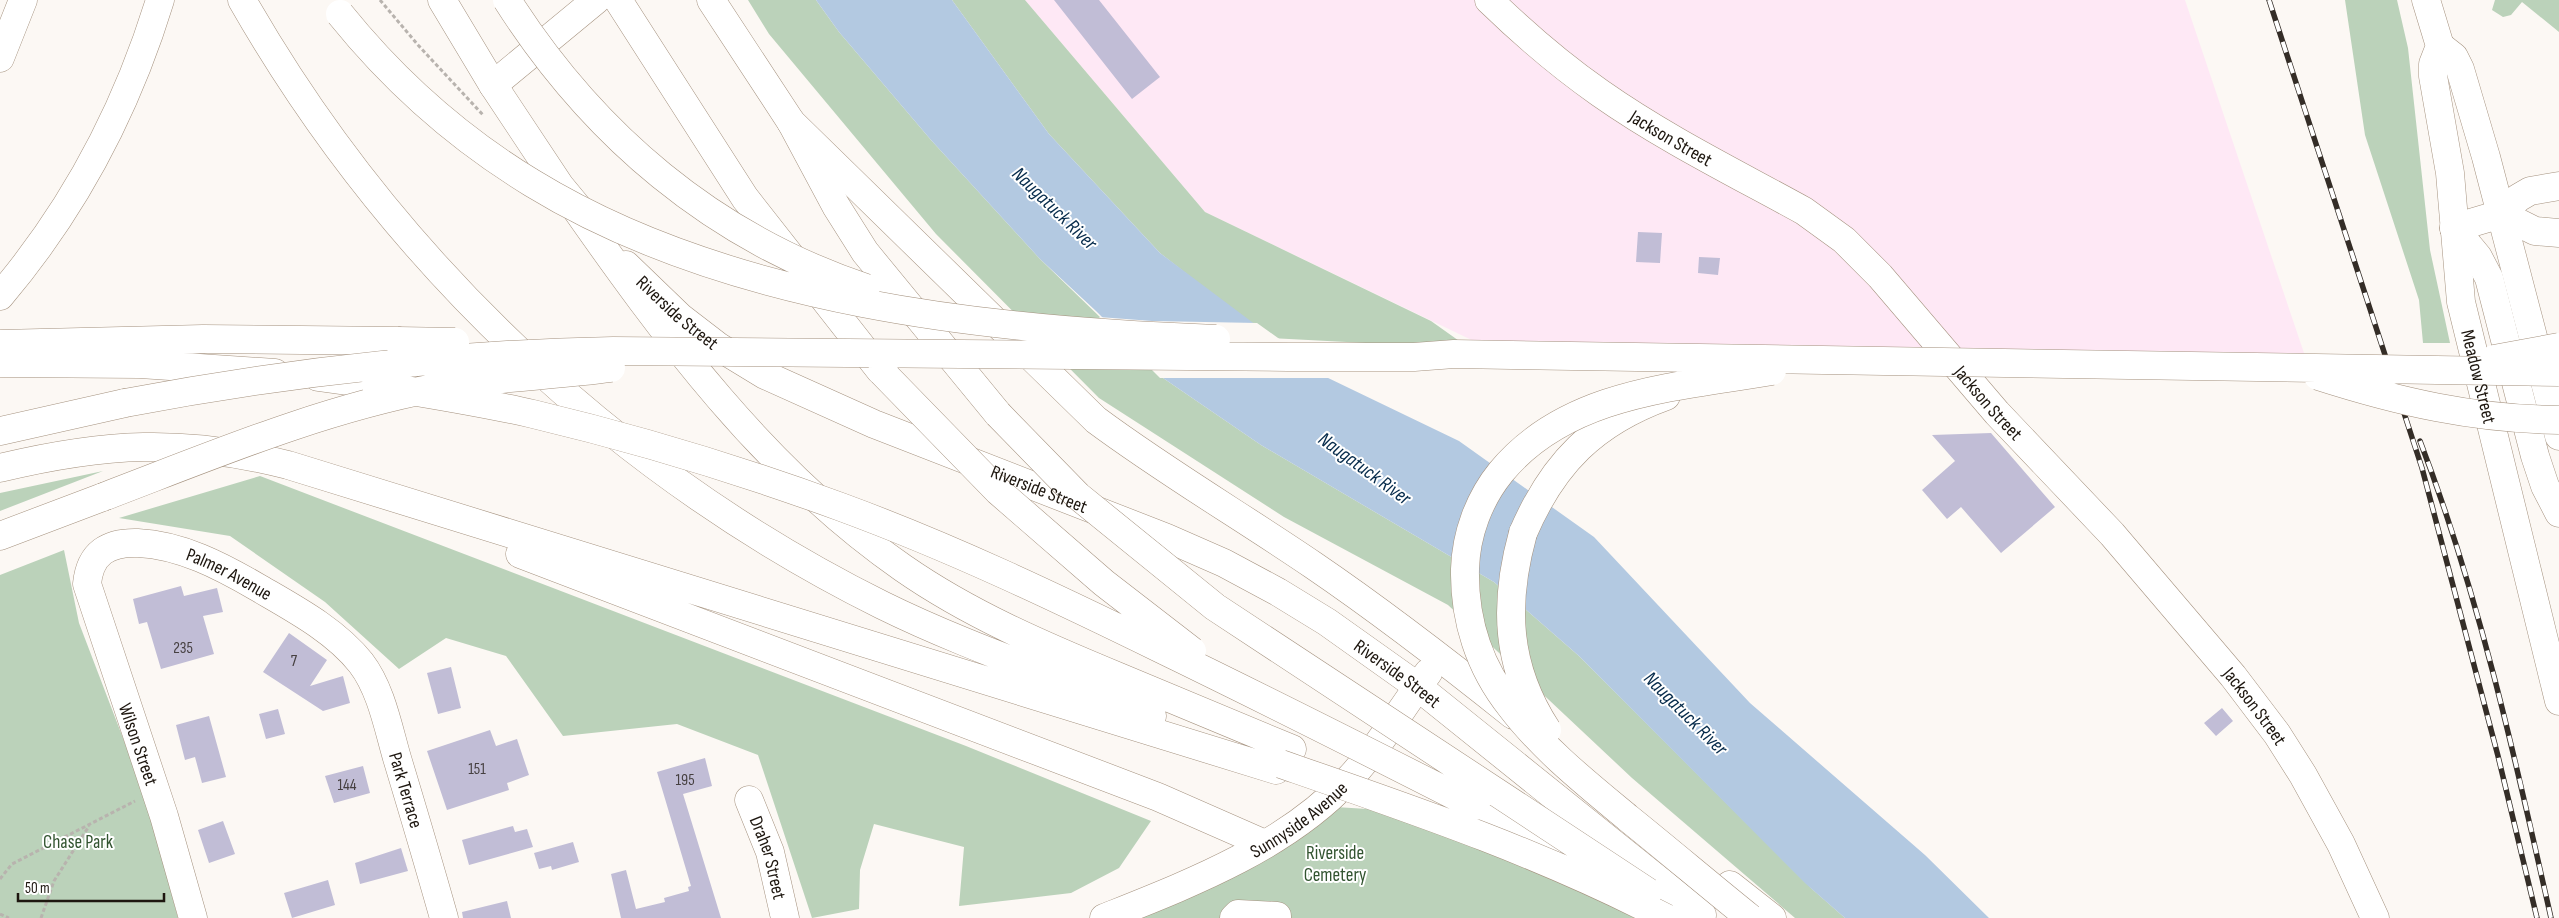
<svg xmlns="http://www.w3.org/2000/svg" width="2559" height="918" viewBox="0 0 2559 918" font-family="'Sofia Sans Condensed',sans-serif">
<style>
.industrial{fill:#fee8f5}
.green{fill:#bbd2ba}
.water{fill:#b3c9e1}
.pier{fill:#fcf8f4}
.building{fill:#c1bdd6}
.lines{fill:none;stroke-linecap:round;stroke-linejoin:round}
.minor-casing{stroke:#a5927f;stroke-width:29}
.major-casing{stroke:#a5927f;stroke-width:29}
.highway-casing{stroke:#a5927f;stroke-width:29}
.path{stroke:#b8b3ae;stroke-width:3;stroke-dasharray:4 2.5;stroke-linecap:butt}
.minor{stroke:#fff;stroke-width:28}
.major{stroke:#fff;stroke-width:28}
.highway{stroke:#fff;stroke-width:28}
.rail-casing{stroke:#342d27;stroke-width:5.5}
.rail{stroke:#fff;stroke-width:4;stroke-dasharray:11;stroke-linecap:butt}
.highway-bridge-casing{stroke:#a5927f;stroke-width:29;stroke-linecap:butt}
.highway-bridge{stroke:#fff;stroke-width:28}
.labels{text-anchor:middle;stroke-width:4;stroke-linejoin:round;paint-order:stroke}
.number-label{font-size:16px;fill:#464041}
.street-label{font-size:19px;fill:#1d160f;stroke:#fff}
.park-label{font-size:19px;fill:#325430;stroke:#fff}
.water-label{font-size:20px;font-style:italic;fill:#062b4b;stroke:#fff}
</style>
<rect width="100%" height="100%" fill="#fcf8f4"/>
<path class="industrial" d="M1025 0H2185L2305 356 1482 345 1205 212Z"/>
<path class="green" d="M748 0H816L839 32 931 140 1040 259 1163 378 1261 445 1494 582 1579 656 1812 889 1845 918H1795L1632 778 1448 605 1284 517 1099 398 936 234 769 34Z
M952 0H1025L1205 212 1431 321 1486 360 1423 346 1269 338 1160 253 1049 134Z
M2345 0H2397L2408 48 2430 250 2450 343H2423L2419 300 2365 135Z
M2495 0H2559V32L2522 2 2511 15 2503 17 2492 10Z
M103 471 0 511V493Z
M260 476 966 746 1151 821 1119 868 1071 893 959 906 964 847 874 824 860 870 859 909 812 918 758 755 677 724 563 736 506 656 446 638 399 669 325 602 230 536 119 518Z
M64 550 79 623 147 801 178 918H0V575Z
M1319 806 1384 810 1657 918H1098Z"/>
<path class="water" d="M816 0H952L1049 134 1160 253 1324 376 1459 441 1594 537 1750 703 1925 855 1989 918H1845L1806 884 1579 656 1494 582 1261 445 1163 378 1096 311 1040 259 931 140 839 32Z"/>
<path class="pier" d="M1099 317 1152 321 1257 323 1334 378H1160Z"/>
<path class="building" d="M1054 0H1099L1160 77 1132 99Z
M1638 232 1662 233 1660 263 1636 262Z
M1699 257 1720 258 1718 275 1698 273Z
M1991 433 2055 507 2001 553 1961 507 1947 519 1922 490 1955 461 1932 435Z
M181 586 184 596 217 588 223 612 203 616 214 654 161 669 147 622 139 624 133 599Z
M289 633 327 660 310 686 343 676 350 703 323 711 263 672Z
M451 667 461 708 438 714 427 673Z
M2222 708 2233 721 2216 736 2204 723Z
M278 709 285 734 266 739 259 714Z
M209 716 226 777 202 783 195 757 185 760 176 725Z
M490 730 496 746 517 739 529 775 507 783 509 790 447 810 427 751Z
M705 758 712 786 683 794 721 918H621L611 874 626 870 636 909 665 902 664 898 689 891 688 887 691 886 657 772Z
M363 766 370 793 334 803 325 776Z
M223 821 235 854 209 863 198 830Z
M513 826 515 832 527 829 533 847 469 865 462 840Z
M573 842 579 862 552 870 551 866 539 869 534 853Z
M401 848 408 871 360 884 355 863Z
M328 880 335 905 292 918 284 893Z
M507 901 511 918H463L462 912Z"/>
<g class="lines">
<defs>
<g id="minor">
<path d="M711 0 791 122 1096 420C1166 472 1241 516 1313 565 1382 612 1448 663 1513 715"/>
<path id="s1" d="M1489 0C1523 33 1560 65 1600 93 1664 138 1735 173 1804 211L1844 240 1880 276 1997 413 2112 534 2233 676 2277 734 2303 775 2341 844 2375 918"/>
<path d="M493 85 560 186 579 209"/>
<path id="s2" d="M626 265 680 317 719 347 765 375 874 424 1167 538 1224 563 1278 592 1327 622 1417 686 1702 915"/>
<path id="s3" d="M749 800 770 852 785 918"/>
<path d="M1730 885 1772 918"/>
<path id="s4" d="M193 918 164 816 87 584C90 553 108 542 138 543 181 545 221 566 257 587 293 608 335 630 361 663 381 689 388 727 397 758 413 811 429 865 444 918"/>
<path id="s5" d="M1104 918C1189 884 1284 848 1348 780 1379 748 1401 708 1428 673"/>
<path d="M1234 918 1238 914 1277 916V918"/>
</g>
<g id="major">
<path d="M442 0 493 85 596 0"/>
<path id="s6" d="M2426 0 2440 46 2433 64V76L2450 173 2461 302 2559 701"/>
<path d="M2440 46 2454 57 2460 69 2486 157 2559 436"/>
<path d="M2501 214 2535 231 2559 233"/>
<path d="M2454 228 2501 214 2518 198 2530 191 2559 186"/>
</g>
<path id="highway" d="M242 0C390 259 615 472 882 605 969 648 1063 678 1152 716
M618 0 745 198 880 370
M0 58 23 0
M791 122 836 206 865 252 998 414
M569 199C664 335 765 472 903 568 969 614 1044 646 1119 677 1176 701 1234 725 1292 749
M2454 228 2478 257 2489 278 2535 456 2545 486 2559 513
M0 296C73 210 127 108 160 0
M0 344 203 339 398 341
M1 363 140 364 275 373
M318 377 376 385
M0 431 125 403
M0 468C103 443 184 438 288 465L1276 770
M1523 533C1553 463 1594 422 1666 396
M0 536 103 497
M520 554 1158 797 1265 844
M1475 806 1579 858
M1626 881 1693 918"/>
</defs>
<use href="#minor" class="minor-casing"/>
<use href="#major" class="major-casing"/>
<use href="#highway" class="highway-casing"/>
<path class="path" d="M380 0 418 45 483 115
M0 879 12 864 135 801
M0 914 9 918
M41 918 54 881 89 826"/>
<use href="#minor" class="minor"/>
<use href="#major" class="major"/>
<use href="#highway" class="highway"/>
<defs>
<path id="rail" d="M2269 0 2422 468 2498 756 2537 918
M2420 441C2479 595 2515 757 2551 918"/>
</defs>
<use href="#rail" class="rail-casing"/>
<use href="#rail" class="rail"/>
<defs>
<path id="highway-bridge" d="M507 0C593 135 713 237 866 288
M340 14C394 81 458 138 532 183 728 303 990 331 1216 339
M398 341 455 342
M2494 359 2559 347
M882 372 998 491 1104 583 1192 651
M2318 376C2399 402 2474 419 2559 420
M376 385C428 394 482 402 533 414 638 439 740 470 841 507 950 547 1057 598 1161 649 1266 700 1371 753 1475 806
M125 403C287 372 449 354 613 351L1288 357H1414L1454 354 2559 372
M998 414 1078 496 1215 607 1648 892
M103 497C211 456 319 410 434 388 492 377 552 376 611 368
M1523 533C1503 605 1506 667 1547 730
M1281 764C1414 810 1541 853 1666 918
M1750 918C1709 885 1669 851 1628 818 1587 784 1543 749 1511 707 1479 667 1464 619 1465 569 1466 534 1479 499 1501 472 1567 392 1677 387 1772 371"/>
</defs>
<use href="#highway-bridge" class="highway-bridge-casing"/>
<use href="#highway-bridge" class="highway-bridge"/>
</g>
<g class="labels">
<g class="number-label">
<text x="183" y="653">235</text>
<text x="294" y="666">7</text>
<text x="477" y="774">151</text>
<text x="685" y="785">195</text>
<text x="347" y="790">144</text>
</g>
<g class="street-label">
<text dy="7" stroke="none"><textPath href="#s1" startOffset="229">Jackson Street</textPath></text>
<text dy="7" stroke="none"><textPath href="#s2" startOffset="70">Riverside Street</textPath></text>
<text dy="7" stroke="none"><textPath href="#s6" startOffset="384">Meadow Street</textPath></text>
<text dy="7" stroke="none"><textPath href="#s1" startOffset="648">Jackson Street</textPath></text>
<text dy="7" stroke="none"><textPath href="#s2" startOffset="475">Riverside Street</textPath></text>
<text dy="7" stroke="none"><textPath href="#s4" startOffset="522">Palmer Avenue</textPath></text>
<text dy="7" stroke="none"><textPath href="#s2" startOffset="880">Riverside Street</textPath></text>
<text dy="7" stroke="none"><textPath href="#s1" startOffset="1052">Jackson Street</textPath></text>
<text transform="translate(139 744) rotate(71)" y="7">Wilson Street</text>
<text dy="7" stroke="none"><textPath href="#s4" startOffset="818">Park Terrace</textPath></text>
<text dy="7" stroke="none"><textPath href="#s5" startOffset="219">Sunnyside Avenue</textPath></text>
<text dy="7" stroke="none"><textPath href="#s3" startOffset="61">Draher Street</textPath></text>
</g>
<g class="park-label">
<text x="78" y="848">Chase Park</text>
<text x="1335" y="859">Riverside<tspan x="1335" dy="22">Cemetery</tspan></text>
</g>
<g class="water-label">
<text transform="translate(1055 208) rotate(44)" y="7">Naugatuck River</text>
<text transform="translate(1365 468) rotate(36)" y="7">Naugatuck River</text>
<text transform="translate(1686 713) rotate(45)" y="7">Naugatuck River</text>
</g>
</g>
<path d="M18 893v8h146v-8" fill="none" stroke="#1d160f" stroke-width="2.5"/>
<text x="25" y="893" font-size="15" fill="#1d160f" stroke="#ffffff" stroke-width="4" paint-order="stroke">50 m</text>
</svg>
